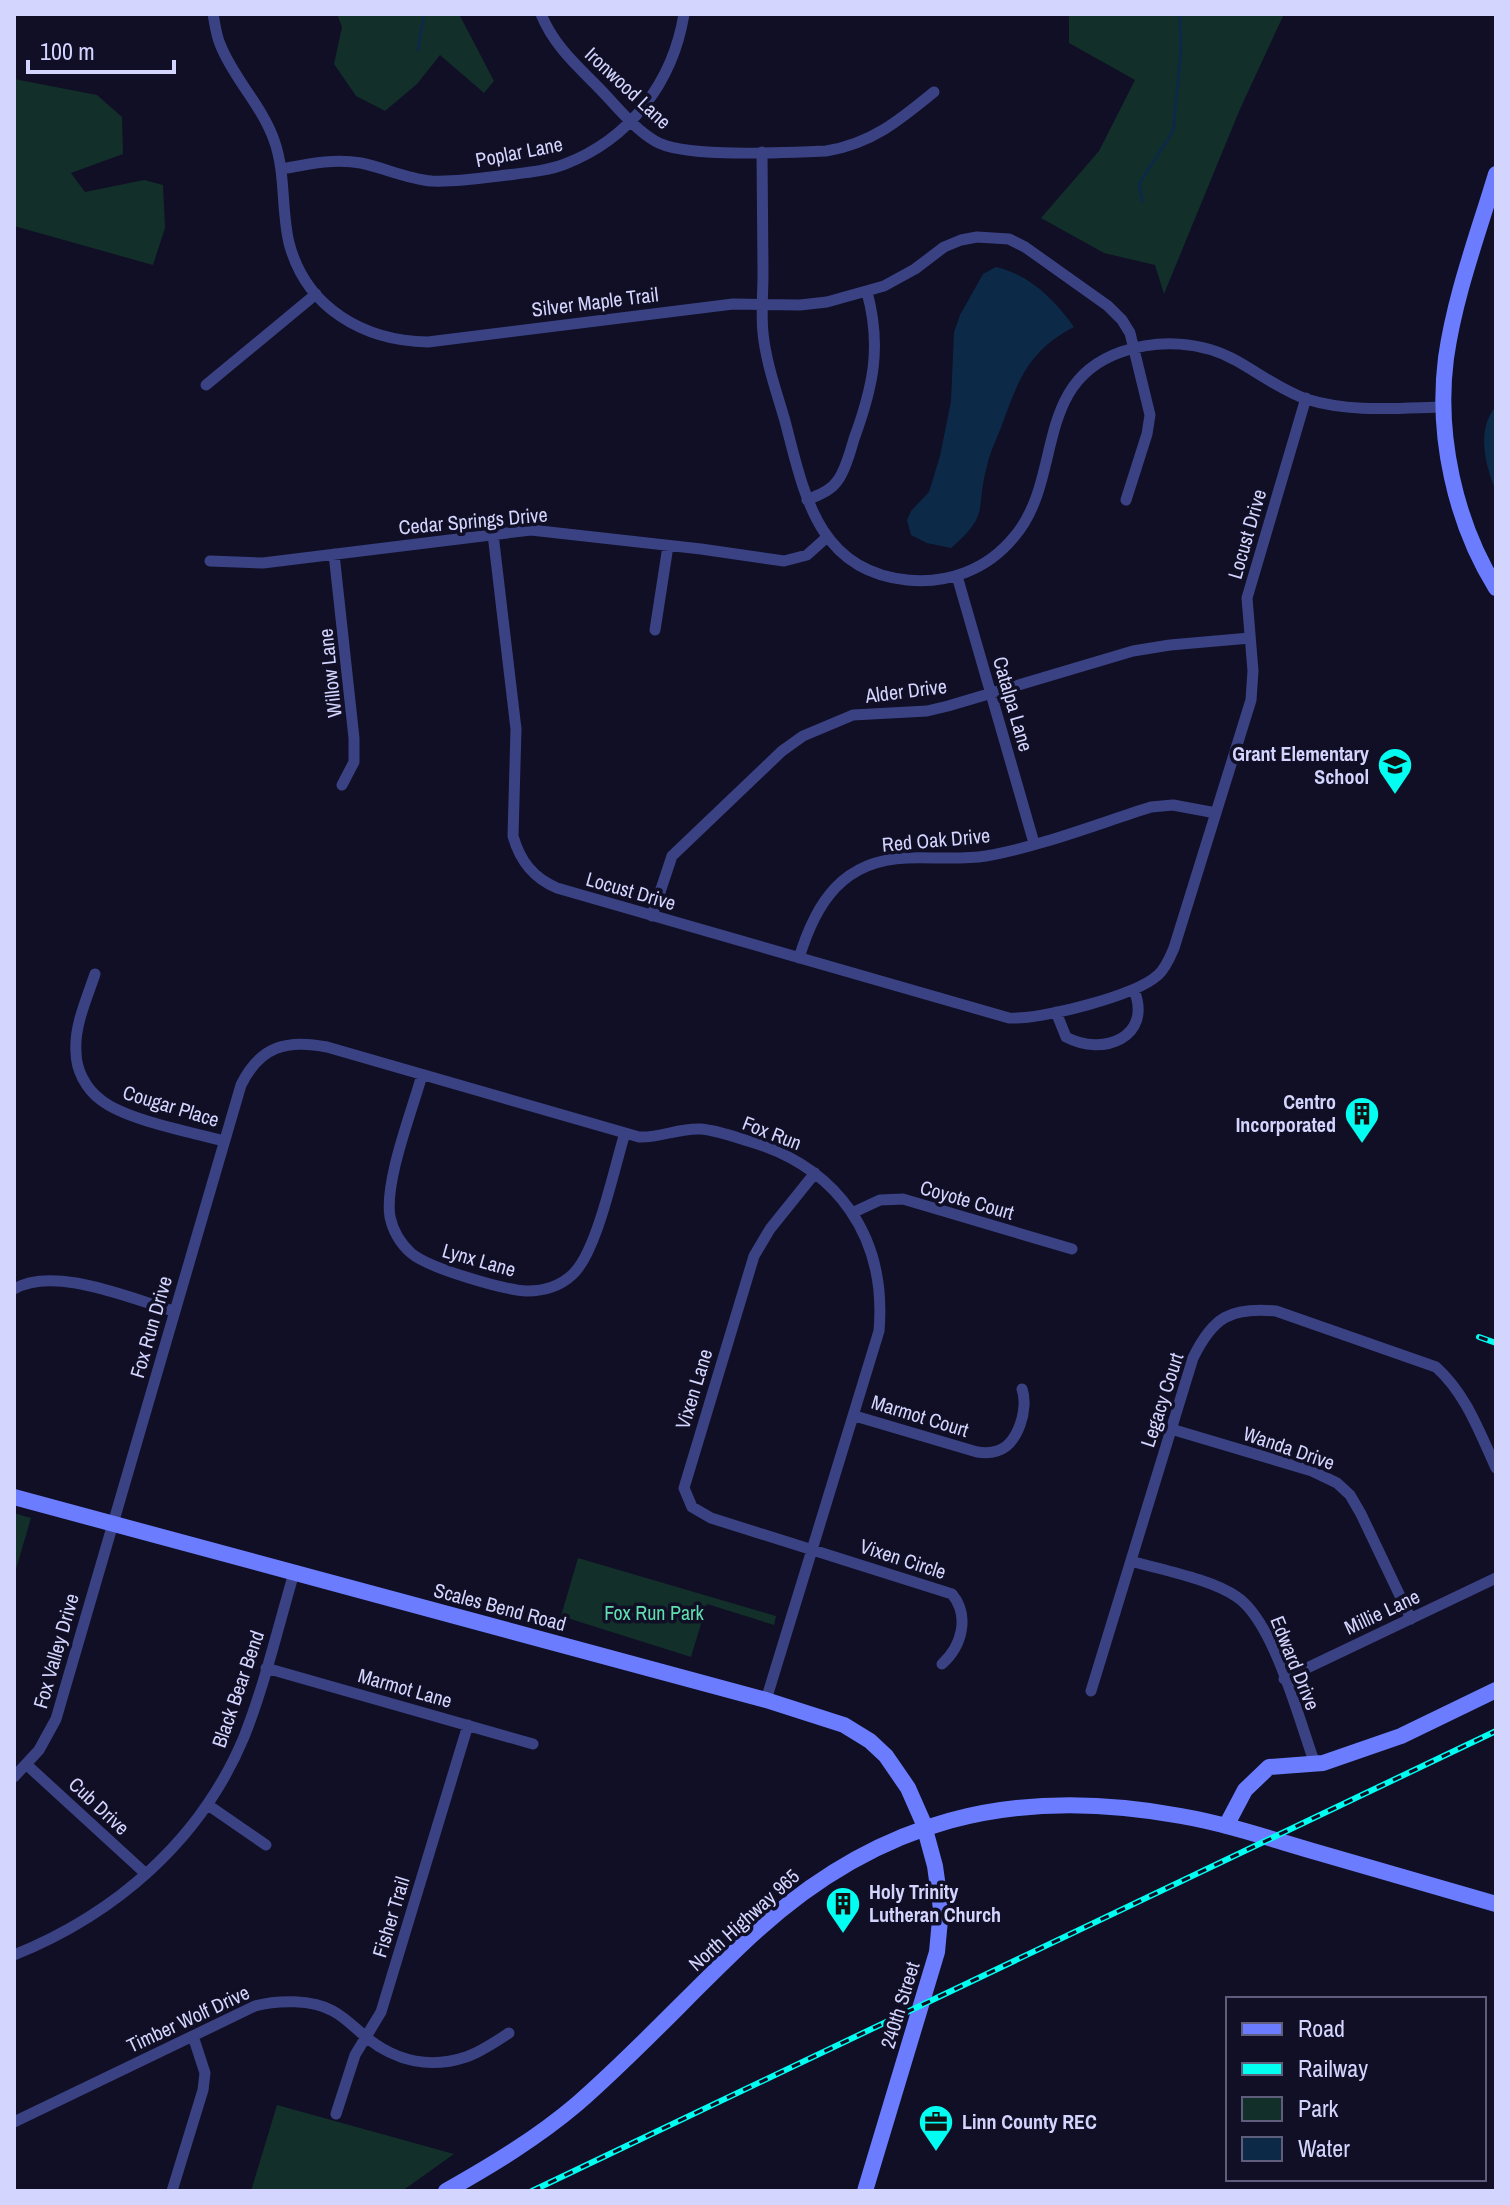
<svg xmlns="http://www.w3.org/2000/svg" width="1510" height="2205" viewBox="0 0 1510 2205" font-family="'Archivo Narrow',sans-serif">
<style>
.green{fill:#122f2a}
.water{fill:#0c2a47}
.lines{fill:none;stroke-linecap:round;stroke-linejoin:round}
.stream{stroke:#0c2a47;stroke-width:3}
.street{stroke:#3a4284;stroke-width:11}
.secondary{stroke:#6b7dfe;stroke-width:16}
.rail-casing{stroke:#02fdf1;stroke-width:6}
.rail{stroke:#100f25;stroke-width:3;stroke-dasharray:9;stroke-linecap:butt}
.labels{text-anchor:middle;stroke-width:7;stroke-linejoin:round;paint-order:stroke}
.street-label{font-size:20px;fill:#d4d5ff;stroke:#100f25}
.poi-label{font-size:20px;font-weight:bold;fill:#d4d5ff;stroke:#100f25;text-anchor:end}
.park-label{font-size:20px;fill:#5fdfad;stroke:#100f25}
</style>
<rect width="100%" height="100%" fill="#100f25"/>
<path class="green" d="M337 14H459L494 81 484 93 440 55 417 84 385 111 356 96 334 64 342 27Z
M1067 14H1284L1240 109 1164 294 1155 265 1104 253 1041 218 1099 151 1135 80 1069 43V17Z
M14 79 97 95 122 117 123 154 71 173 85 192 144 180 163 185 165 228 153 265 14 226Z
M14 1513 31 1518 14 1576Z
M578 1558 776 1616 774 1625 707 1604 691 1657 561 1616Z
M277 2105 454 2154 402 2191H251Z"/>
<path class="water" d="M996 267C1030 275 1054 299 1074 327 1029 350 1018 380 1002 425 997 438 990 452 987 466 975 509 991 514 951 548L927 543 911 535 907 520 911 511 929 492 940 456 951 401 954 332 960 315 983 274Z
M1496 406V491C1485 465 1476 430 1496 406Z"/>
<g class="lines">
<path class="stream" d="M418 50 424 14
M1142 201 1139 184 1173 131 1181 52 1180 14"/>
<path class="street" d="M213 14C215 24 216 35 220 44 233 78 261 104 274 140 286 173 281 209 289 243 306 308 364 341 428 342L733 304 800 305 827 302 884 286 915 269 944 247 961 240 977 237 1009 239 1025 247 1108 306 1122 320 1130 333 1150 415 1147 434 1126 500
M541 14C553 44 575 64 597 86 615 104 633 128 655 141 684 159 789 152 826 151 871 144 900 120 934 92
M762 152C762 192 763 233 763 273 763 293 761 313 763 333 766 363 777 393 785 421 804 493 817 571 907 580 948 584 987 570 1014 537 1064 479 1032 383 1121 352 1158 339 1202 341 1237 361 1260 374 1281 390 1306 399 1351 413 1398 408 1444 407
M282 169C308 164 334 158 361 163 385 168 407 179 432 181 455 182 476 179 499 176 521 173 544 172 565 164 630 139 673 82 684 14
M206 385 316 294
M807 500C818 495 831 491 838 480 846 469 850 452 854 439 873 387 882 347 867 292
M493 534 516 729 513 836C520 861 533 878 557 888L1009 1018C1040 1020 1135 996 1158 975 1166 968 1170 957 1174 948L1251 700 1253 671 1247 598 1306 398
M334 554 354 738V762L342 785
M210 561 263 563 531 530 701 549 784 561 807 555 826 538
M957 576 1034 843
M655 630 668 546
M652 916 672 856 782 751 803 736 853 715 927 711 948 706 1133 651 1170 645 1250 638
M799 958C816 902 843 860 907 858 933 857 961 860 986 856 1039 847 1100 823 1151 807L1173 805 1216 813
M95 974C87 998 74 1026 76 1052 76 1070 86 1089 101 1100 126 1120 191 1132 224 1141
M1056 1012 1066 1037C1103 1057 1153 1037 1134 990
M422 1075C412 1111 384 1182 390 1217 393 1231 401 1244 411 1253 428 1268 504 1290 527 1291 543 1291 560 1286 572 1275 597 1253 614 1168 625 1133
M815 1173 770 1229 754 1256 684 1488 692 1507 711 1518 952 1594C970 1616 962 1646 942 1664
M852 1213 880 1200 903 1199 1072 1249
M14 1289C54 1265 131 1299 174 1311
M855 1416 977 1452C984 1453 991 1453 997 1451 1018 1445 1029 1408 1022 1389
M1171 1429 1312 1471 1337 1483 1350 1495 1361 1514 1411 1619
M1131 1561C1162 1570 1211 1579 1237 1597 1274 1622 1299 1720 1315 1764
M266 1668 533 1744
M1284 1679 1496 1578
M1091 1691 1193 1358C1213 1317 1230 1307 1276 1311L1436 1367C1466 1394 1479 1431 1496 1468
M27 1765 146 1874
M14 1777 39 1750 56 1719 241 1085C260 1046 287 1039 327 1047L639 1137C660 1138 679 1128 700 1129 716 1130 732 1136 748 1141 838 1167 887 1237 879 1331L766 1700
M208 1805 266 1845
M14 1955C116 1914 201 1840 244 1737 265 1684 278 1627 294 1573
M336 2114 355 2055 381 2012 468 1725
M14 2122 255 2006C277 2000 312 1999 333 2011 346 2018 356 2029 367 2038 396 2061 430 2069 466 2057 481 2052 495 2042 509 2033
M172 2191 203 2090 205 2073 193 2036"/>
<path class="secondary" d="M1496 174C1478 234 1455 295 1446 358 1436 435 1455 522 1496 588
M14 1497 766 1700 844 1725 870 1741 886 1756 908 1788 923 1822 935 1866 941 1909 937 1952 865 2191
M1226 1826 1245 1790 1269 1767 1323 1763 1401 1736 1496 1690
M446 2191C492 2165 537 2138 577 2104 638 2051 692 1991 751 1936 877 1819 1013 1785 1181 1816 1227 1824 1271 1839 1316 1852 1376 1869 1436 1887 1496 1904"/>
<defs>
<path id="rail" d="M1479 1337 1496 1343
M532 2191 1496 1731"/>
</defs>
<use href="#rail" class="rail-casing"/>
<use href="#rail" class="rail"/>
</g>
<defs>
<symbol id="school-pin" viewBox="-11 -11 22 30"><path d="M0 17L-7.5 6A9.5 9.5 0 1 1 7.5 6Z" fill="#02fdf1" stroke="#100f25"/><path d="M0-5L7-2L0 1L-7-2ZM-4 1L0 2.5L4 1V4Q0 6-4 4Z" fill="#111"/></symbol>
<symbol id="building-pin" viewBox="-11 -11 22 30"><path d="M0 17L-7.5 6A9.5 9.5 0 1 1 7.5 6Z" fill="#02fdf1" stroke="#100f25"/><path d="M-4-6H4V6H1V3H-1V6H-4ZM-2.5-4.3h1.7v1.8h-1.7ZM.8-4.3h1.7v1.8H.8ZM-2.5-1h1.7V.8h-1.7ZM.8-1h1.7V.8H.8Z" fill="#111"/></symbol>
<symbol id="office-pin" viewBox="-11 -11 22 30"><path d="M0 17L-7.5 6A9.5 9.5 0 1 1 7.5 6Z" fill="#02fdf1" stroke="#100f25"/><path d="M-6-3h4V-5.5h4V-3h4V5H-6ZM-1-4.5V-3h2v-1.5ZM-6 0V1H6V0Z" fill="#111"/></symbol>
</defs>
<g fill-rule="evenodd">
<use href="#school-pin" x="1375" y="745" width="40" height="54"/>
<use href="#building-pin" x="1342" y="1094" width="40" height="54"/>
<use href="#building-pin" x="823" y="1884" width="40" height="54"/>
<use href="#office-pin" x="916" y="2102" width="40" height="54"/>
</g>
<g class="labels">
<g class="street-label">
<text transform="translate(628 88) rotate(43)" y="7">Ironwood Lane</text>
<text transform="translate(519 152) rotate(-11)" y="7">Poplar Lane</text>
<text transform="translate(595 302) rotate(-7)" y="7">Silver Maple Trail</text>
<text transform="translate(473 521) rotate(-5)" y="7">Cedar Springs Drive</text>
<text transform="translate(1247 534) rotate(-74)" y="7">Locust Drive</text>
<text transform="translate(330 673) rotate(-96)" y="7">Willow Lane</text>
<text transform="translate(906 691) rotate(-7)" y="7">Alder Drive</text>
<text transform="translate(1013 704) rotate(74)" y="7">Catalpa Lane</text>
<text transform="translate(936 840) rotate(-5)" y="7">Red Oak Drive</text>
<text transform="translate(631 891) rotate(16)" y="7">Locust Drive</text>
<text transform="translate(171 1106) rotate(17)" y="7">Cougar Place</text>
<text transform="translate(772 1133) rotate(21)" y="7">Fox Run</text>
<text transform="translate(967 1200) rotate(16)" y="7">Coyote Court</text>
<text transform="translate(479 1260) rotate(16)" y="7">Lynx Lane</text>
<text transform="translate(151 1327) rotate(-74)" y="7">Fox Run Drive</text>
<text transform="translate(694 1389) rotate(-73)" y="7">Vixen Lane</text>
<text transform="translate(1162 1400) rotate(-72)" y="7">Legacy Court</text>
<text transform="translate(920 1416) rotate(17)" y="7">Marmot Court</text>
<text transform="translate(1289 1448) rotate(19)" y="7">Wanda Drive</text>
<text transform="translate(903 1559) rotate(18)" y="7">Vixen Circle</text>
<text transform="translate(500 1607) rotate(15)" y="7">Scales Bend Road</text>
<text transform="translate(1382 1612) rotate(-25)" y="7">Millie Lane</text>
<text transform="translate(56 1651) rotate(-74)" y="7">Fox Valley Drive</text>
<text transform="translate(1295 1663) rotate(68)" y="7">Edward Drive</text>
<text transform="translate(405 1688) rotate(16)" y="7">Marmot Lane</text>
<text transform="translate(238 1689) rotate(-71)" y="7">Black Bear Bend</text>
<text transform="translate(99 1806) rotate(43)" y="7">Cub Drive</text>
<text transform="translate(391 1917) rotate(-73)" y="7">Fisher Trail</text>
<text transform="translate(744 1920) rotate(-42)" y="7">North Highway 965</text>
<text transform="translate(900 2005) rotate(-73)" y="7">240th Street</text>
<text transform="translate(188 2019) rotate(-25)" y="7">Timber Wolf Drive</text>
</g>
<g class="poi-label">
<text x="1369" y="761">Grant Elementary<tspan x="1369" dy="23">School</tspan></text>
<text x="1336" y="1109">Centro<tspan x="1336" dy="23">Incorporated</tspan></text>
<text x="869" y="1899" text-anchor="start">Holy Trinity<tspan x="869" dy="23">Lutheran Church</tspan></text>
<text x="962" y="2129" text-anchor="start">Linn County REC</text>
</g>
<g class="park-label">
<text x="654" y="1620">Fox Run Park</text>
</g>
</g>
<rect width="1510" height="2205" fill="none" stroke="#d4d5ff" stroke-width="32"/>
<rect x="1226" y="1997" width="260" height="184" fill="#100f25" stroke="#5e5e7c" stroke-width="2"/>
<rect x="1242" y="2023" width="40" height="12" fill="#6b7dfe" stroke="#5e5e7c" stroke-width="2"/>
<text x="1298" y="2037" font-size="24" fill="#d4d5ff">Road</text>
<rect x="1242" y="2063" width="40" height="12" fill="#02fdf1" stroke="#5e5e7c" stroke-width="2"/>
<text x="1298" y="2077" font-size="24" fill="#d4d5ff">Railway</text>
<rect x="1242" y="2097" width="40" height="24" fill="#122f2a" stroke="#5e5e7c" stroke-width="2"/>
<text x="1298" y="2117" font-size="24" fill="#d4d5ff">Park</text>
<rect x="1242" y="2137" width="40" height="24" fill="#0c2a47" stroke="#5e5e7c" stroke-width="2"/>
<text x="1298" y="2157" font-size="24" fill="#d4d5ff">Water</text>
<path d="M28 60v12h146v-12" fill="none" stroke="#d4d5ff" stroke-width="4"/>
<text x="40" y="60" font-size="24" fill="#d4d5ff" stroke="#100f25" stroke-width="6" paint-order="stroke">100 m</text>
</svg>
